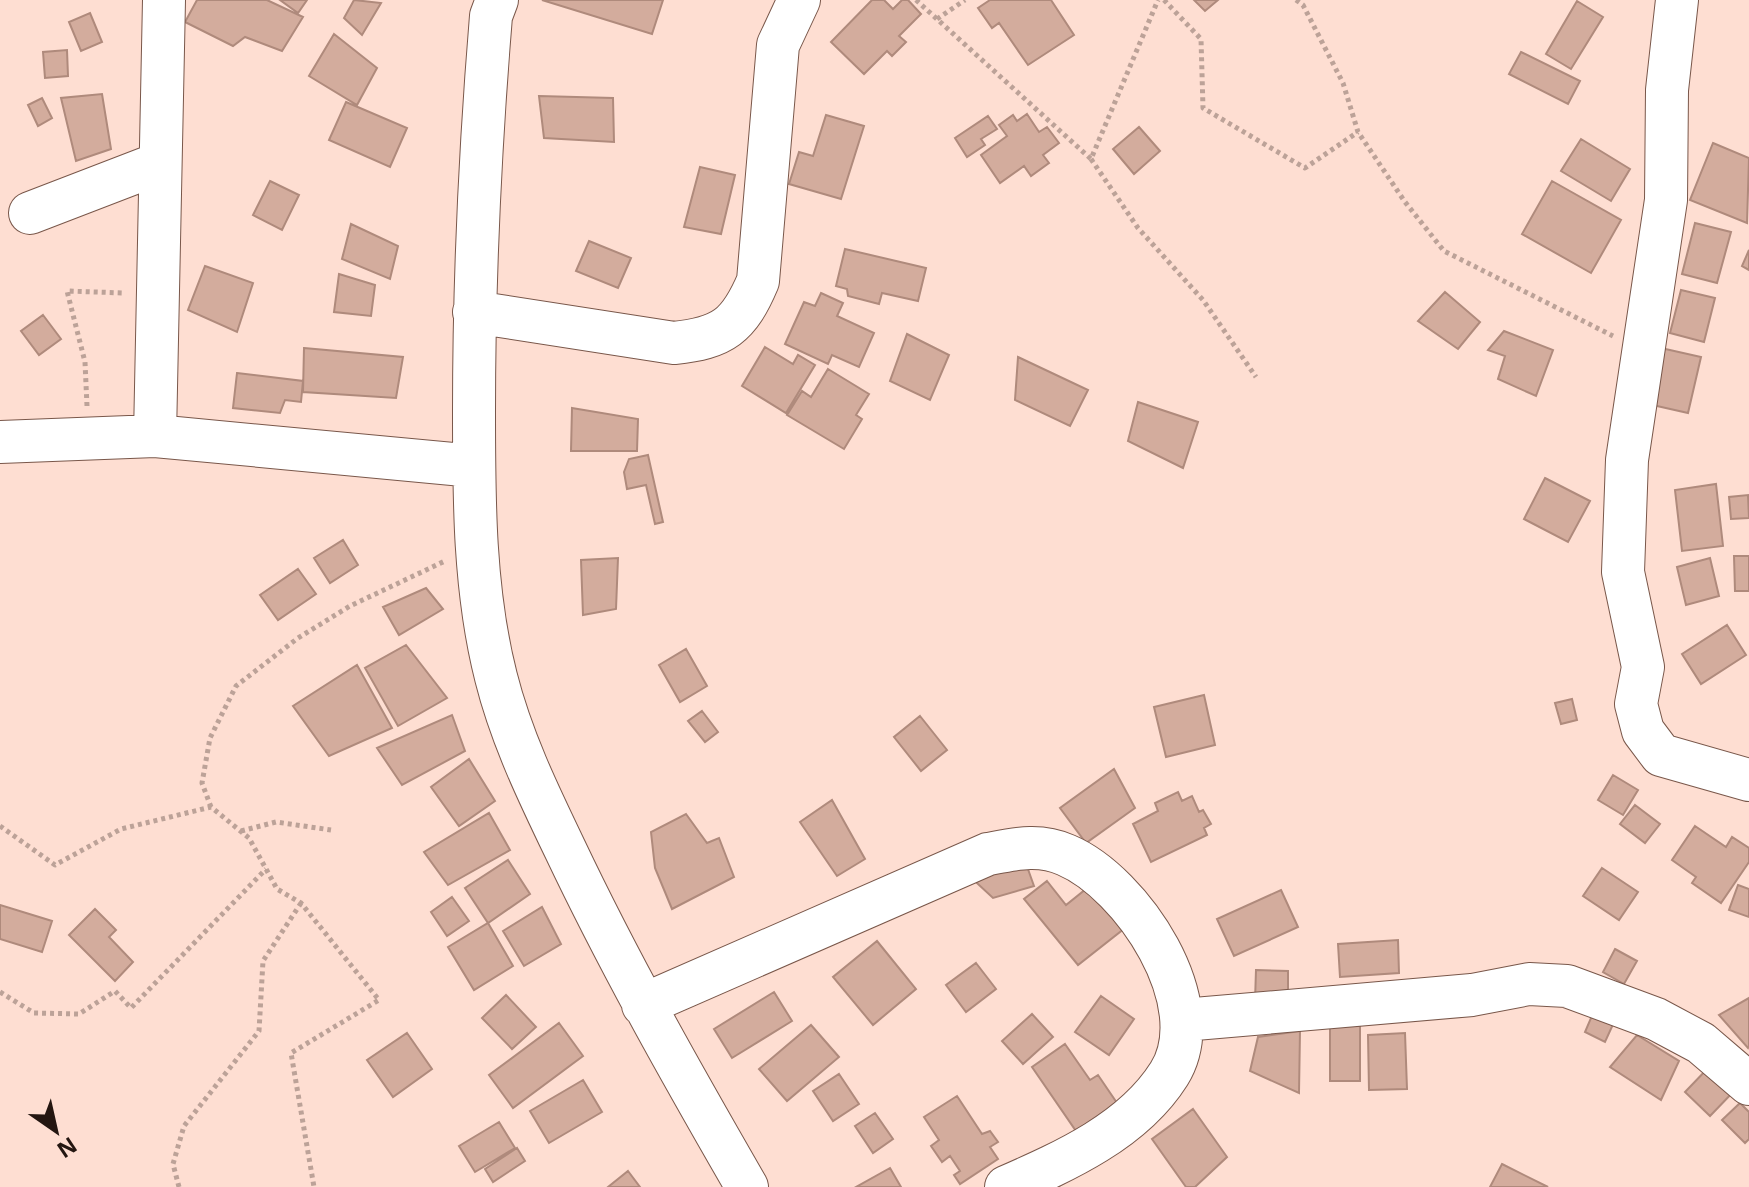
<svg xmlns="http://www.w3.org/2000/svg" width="1749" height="1187" viewBox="0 0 1749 1187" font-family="'Open Sans',sans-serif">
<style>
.building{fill:#d3ac9d;stroke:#af8a7c;stroke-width:2}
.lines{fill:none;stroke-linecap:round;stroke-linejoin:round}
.minor-casing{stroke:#79574a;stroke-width:44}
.path{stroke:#bca298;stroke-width:5;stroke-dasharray:4 4;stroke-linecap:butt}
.minor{stroke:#fff;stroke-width:42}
</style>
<rect width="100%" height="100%" fill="#feded2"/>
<path class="building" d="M197 0H267L303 17 282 51 245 37 233 46 185 22Z
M280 0H307L298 13Z
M354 0 381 3 362 35 344 18Z
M542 0H663L652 34Z
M872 0H884L893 9 902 0H908L921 14 899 36 906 42 892 56 887 51 864 74 831 42Z
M990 0H1051L1074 35 1028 65 999 23 992 28 978 8Z
M1194 0H1218L1205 11Z
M1577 1 1603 17 1571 69 1546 54Z
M90 13 102 42 81 51 69 22Z
M334 34 377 68 357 105 309 76Z
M67 50 68 76 45 78 43 52Z
M1521 52 1580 81 1568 104 1509 74Z
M102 94 111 149 76 161 61 98Z
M539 96 613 98 614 142 544 138Z
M42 98 52 118 38 126 28 105Z
M346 102 407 128 390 167 329 140Z
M1027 114 1039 132 1047 127 1059 143 1043 155 1049 163 1031 176 1024 166 1000 183 981 155 1007 136 999 125 1013 115 1017 121Z
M826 115 864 126 841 199 789 184 799 152 813 156Z
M988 116 997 129 981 139 985 145 967 157 955 138Z
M1139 127 1160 151 1134 174 1113 149Z
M1581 139 1630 169 1611 201 1561 171Z
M1713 143 1749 158 1747 223 1690 200Z
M700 167 735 175 721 234 684 227Z
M270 181 299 195 282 230 253 215Z
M1552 181 1621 220 1591 273 1522 234Z
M1695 223 1731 232 1717 283 1682 274Z
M351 224 398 246 390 279 342 259Z
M589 241 631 258 618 288 576 271Z
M845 249 926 268 918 301 882 293 879 304 848 296 847 289 836 286Z
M1749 250V270L1742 266Z
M205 266 253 283 237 332 188 310Z
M339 274 375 285 371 316 334 312Z
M1681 290 1715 298 1704 342 1670 333Z
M1445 292 1480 322 1458 349 1418 321Z
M821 293 843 303 837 316 874 333 859 367 832 355 828 364 785 344 804 302 815 306Z
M43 315 61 339 39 355 21 331Z
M1504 331 1553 350 1536 396 1498 379 1505 356 1488 350Z
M907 334 949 355 930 400 890 381Z
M765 347 793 364 798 355 815 365 786 413 742 386Z
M304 348 403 357 396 398 303 392Z
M1661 348 1701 357 1688 413 1648 404Z
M1018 357 1088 390 1070 426 1015 400Z
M828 369 869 394 856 415 862 419 844 449 787 415 802 391 811 397Z
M237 373 303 381 301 402 285 400 280 413 233 408Z
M1138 402 1198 422 1183 468 1128 441Z
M572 408 638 419 637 451H571Z
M648 455 663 522 655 524 646 485 627 489 624 472 629 459Z
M1545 478 1590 501 1568 542 1524 519Z
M1716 484 1723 546 1682 551 1675 490Z
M1748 495 1749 518 1731 519 1729 497Z
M343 540 358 565 330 583 314 558Z
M1734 556H1749V591H1735Z
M618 558 616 609 583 615 581 560Z
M1710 558 1719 596 1686 605 1677 567Z
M298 569 316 594 278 620 260 595Z
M426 588 443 609 399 635 383 607Z
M1727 625 1746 655 1701 684 1682 654Z
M406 645 447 698 398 726 365 668Z
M686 649 707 686 680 702 659 665Z
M357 665 392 728 329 756 293 706Z
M1204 695 1215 745 1166 757 1154 707Z
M1572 699 1577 720 1561 724 1555 703Z
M702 711 718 732 705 742 688 721Z
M452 715 465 751 402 785 377 748Z
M920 716 947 750 921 771 894 737Z
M469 759 495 801 459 826 431 787Z
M1114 769 1135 808 1086 843 1060 808Z
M1613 775 1638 790 1623 815 1598 800Z
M1178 792 1182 801 1192 796 1199 812 1203 810 1211 824 1204 828 1207 835 1151 862 1133 824 1158 811 1155 803Z
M832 800 865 859 837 876 800 822Z
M1635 805 1660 824 1645 843 1620 824Z
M489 813 510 850 448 885 424 852Z
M686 814 707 843 719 838 734 877 672 909 655 868 651 832Z
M1695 826 1726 847 1732 837 1749 848V862L1721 903 1692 883 1696 877 1672 860Z
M1024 858 1034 886 993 898 964 871Z
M508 860 530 894 488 923 465 888Z
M1602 868 1638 892 1619 920 1583 896Z
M1047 881 1066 905 1091 885 1125 928 1078 965 1024 899Z
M1738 885 1749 889V917L1729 910Z
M1281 890 1298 927 1234 956 1217 919Z
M452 897 469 921 447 936 431 912Z
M0 905 52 921 42 952 0 939Z
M542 907 561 944 524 966 503 931Z
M95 909 116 930 109 937 133 962 115 981 69 935Z
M488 923 513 966 474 990 448 947Z
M1398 940 1399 973 1340 977 1338 944Z
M877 941 916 989 873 1025 833 977Z
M1615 949 1637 961 1624 984 1603 972Z
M976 963 996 989 966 1012 946 985Z
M1256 970 1288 971V1002L1255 1001Z
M774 992 792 1021 732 1058 714 1029Z
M506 995 536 1027 512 1049 482 1018Z
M1101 996 1134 1019 1109 1055 1075 1032Z
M1749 998V1046L1748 1048 1719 1015Z
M1594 1011 1615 1020 1605 1042 1585 1032Z
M1032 1014 1053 1037 1023 1064 1002 1041Z
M559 1023 583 1056 513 1108 489 1075Z
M811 1025 839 1057 787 1101 759 1069Z
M1330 1025 1360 1026V1081H1330Z
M1300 1031 1299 1093 1250 1071 1258 1037Z
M407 1033 432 1069 393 1097 367 1060Z
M1405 1033 1407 1089 1369 1090 1368 1035Z
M1637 1035 1679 1061 1661 1100 1610 1067Z
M1065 1044 1090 1080 1098 1075 1117 1103 1076 1131 1032 1067Z
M1711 1065 1736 1089 1710 1116 1685 1092Z
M839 1074 859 1104 833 1121 813 1091Z
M583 1080 602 1112 549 1143 530 1111Z
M957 1096 982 1134 990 1131 998 1142 990 1147 998 1159 960 1184 954 1175 960 1171 950 1156 942 1162 931 1146 939 1140 924 1117Z
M1740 1103 1749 1112V1139L1745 1143 1722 1120Z
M1193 1109 1227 1157 1195 1187H1186L1152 1139Z
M875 1113 893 1139 873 1153 855 1126Z
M499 1122 515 1148 475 1172 459 1146Z
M517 1148 525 1161 493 1182 485 1169Z
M1502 1164 1548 1187H1490Z
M890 1168 901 1187H856Z
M628 1171 640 1187H608Z"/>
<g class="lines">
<defs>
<path id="minor" d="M497 0 491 16C480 149 474 280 474 412 474 500 474 591 496 677 511 737 538 793 565 849 620 965 683 1076 747 1187
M1677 0 1667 90 1666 200 1627 460 1623 572 1643 667 1636 704 1643 731 1661 755 1749 780
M30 213 160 163
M474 312 674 343C723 338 739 326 758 281L778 45 799 0
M155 436 164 0
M0 442 155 436 474 466
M643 1005 988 854C1015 849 1039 843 1066 855 1132 883 1213 1004 1169 1074 1133 1131 1065 1161 1006 1187
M1183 1020 1472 995 1529 984 1567 986 1656 1019 1701 1043 1749 1084"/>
</defs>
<use href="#minor" class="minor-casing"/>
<path class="path" d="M916 0 1091 159 1158 0
M1164 0 1201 39 1203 108 1305 168 1358 132
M1296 0 1303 5 1343 83 1358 132 1405 202 1444 251 1613 336
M937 19 965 0
M1091 159 1138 228 1203 300 1256 377
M87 406 85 362 67 291 124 293
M211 807 202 783 210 738 236 686 298 638 350 606 445 561
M0 826 55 865 121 829 211 807 249 838 277 889 301 903 379 1000 291 1053 314 1187
M241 831 276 822 331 830
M0 992 34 1013 79 1014 115 991 131 1008 266 869
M179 1187 173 1164 184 1126 259 1031 263 961 301 903"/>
<use href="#minor" class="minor"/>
</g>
<g transform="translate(56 1131) rotate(146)" stroke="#feded2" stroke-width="6" paint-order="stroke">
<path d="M0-6L14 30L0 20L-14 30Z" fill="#241611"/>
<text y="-12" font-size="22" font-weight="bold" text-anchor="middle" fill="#241611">N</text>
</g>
</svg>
